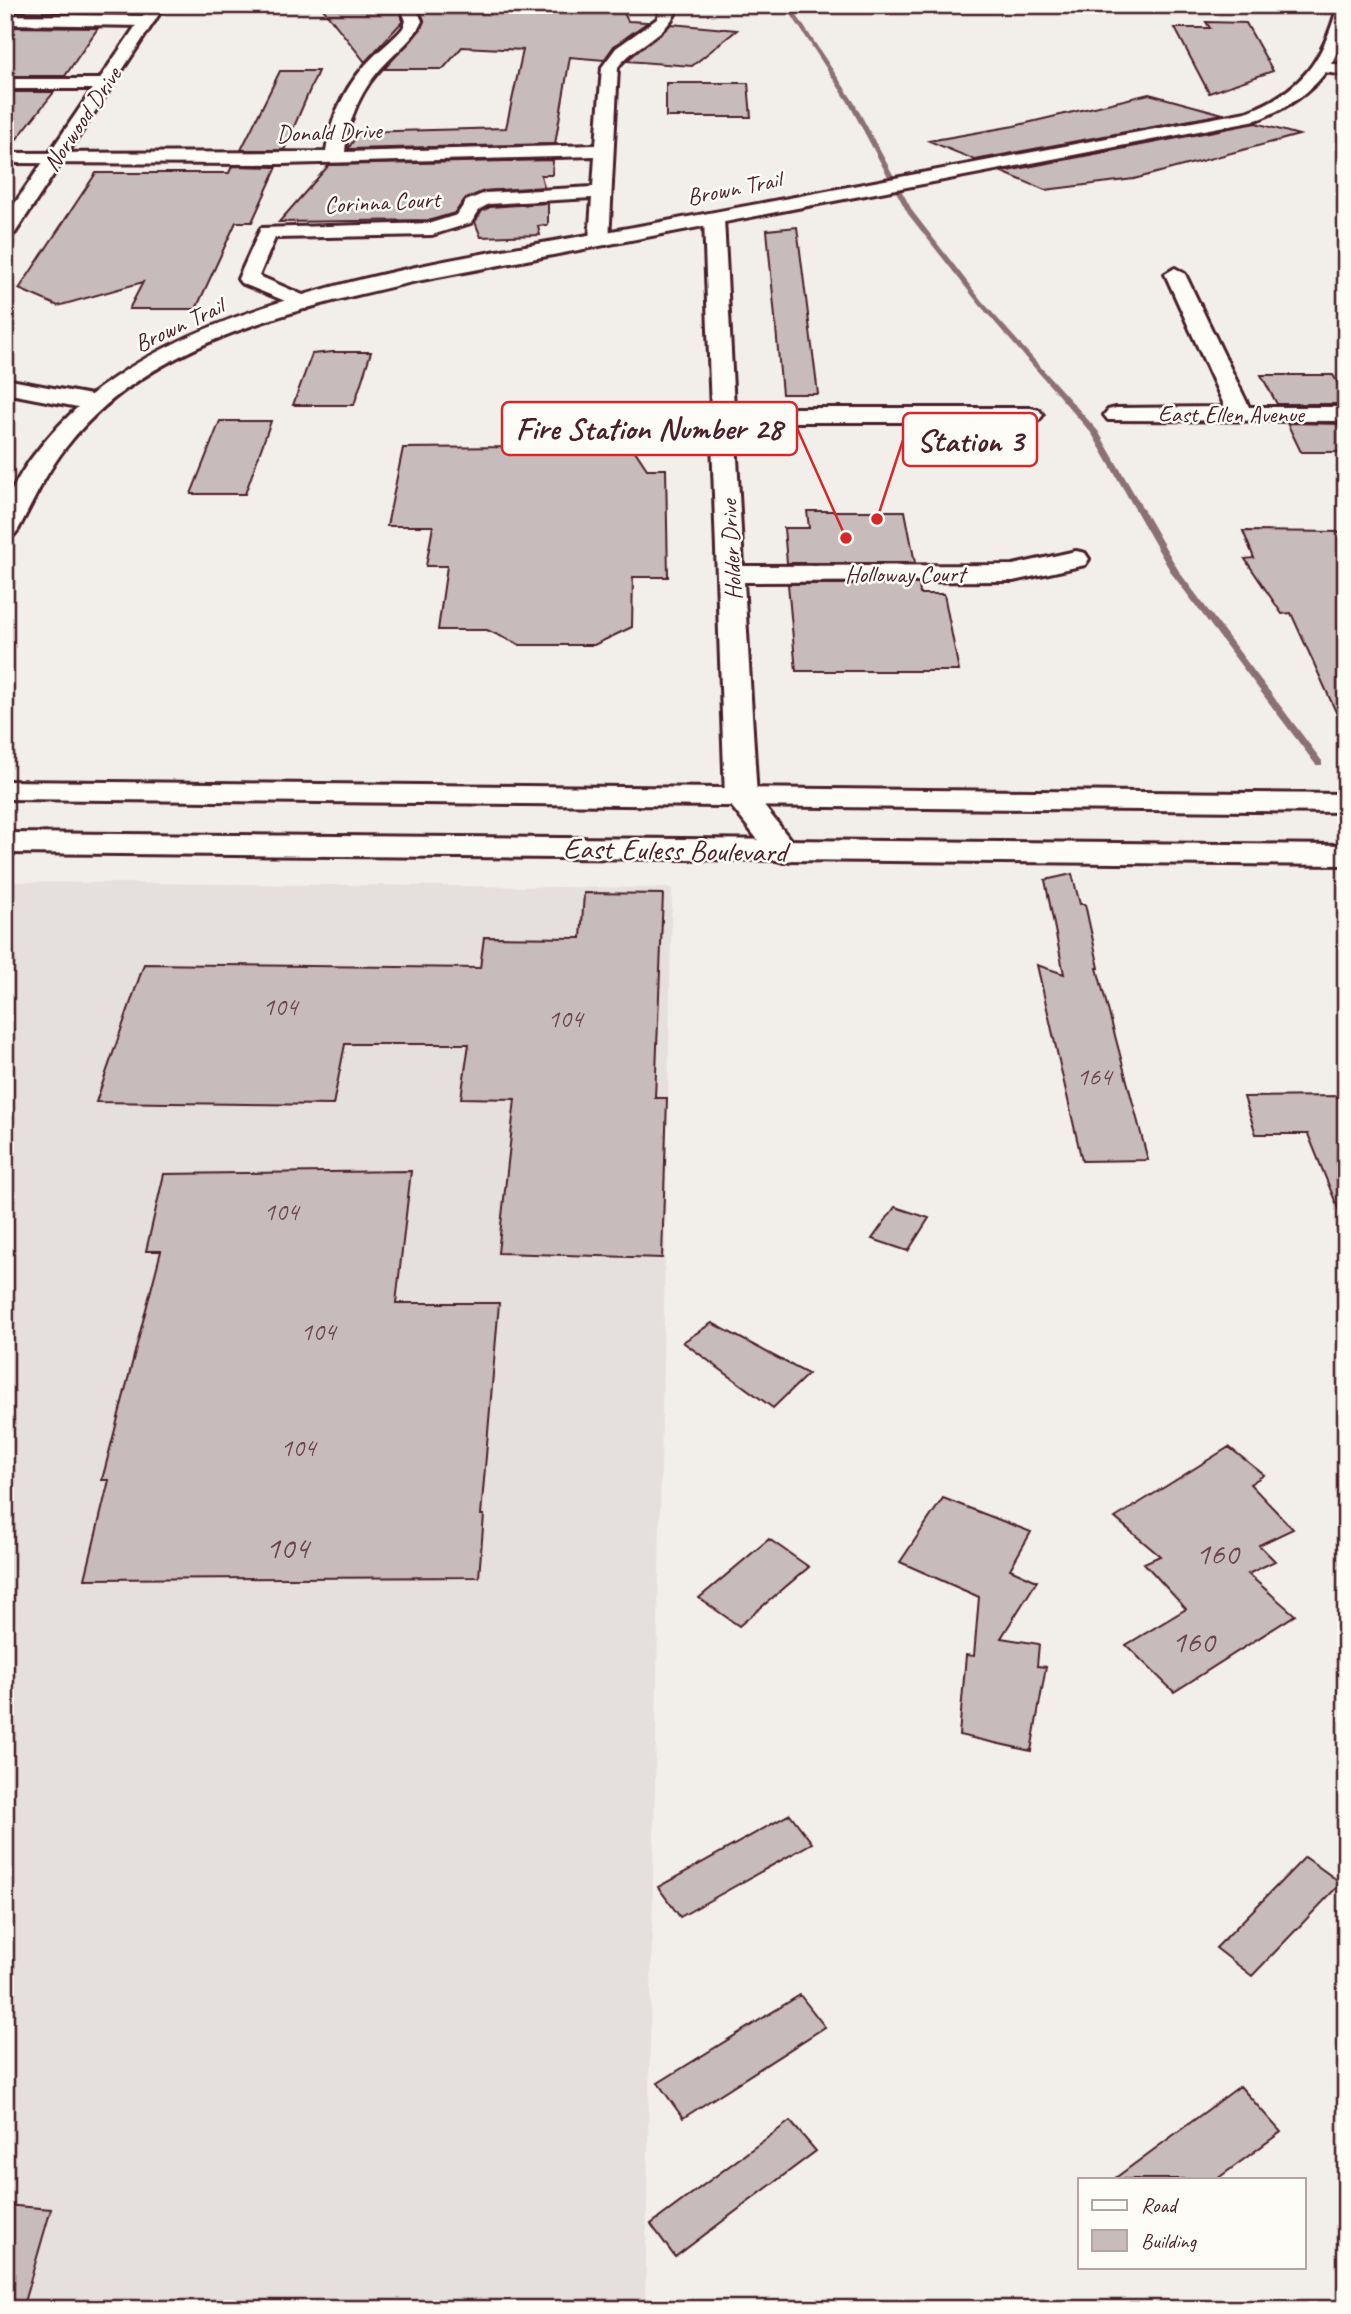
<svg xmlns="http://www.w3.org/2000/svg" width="1351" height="2314" viewBox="0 0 1351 2314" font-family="Caveat,sans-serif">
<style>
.built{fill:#e5dfdd}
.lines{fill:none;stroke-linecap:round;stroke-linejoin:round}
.stream{fill:#8b6f75;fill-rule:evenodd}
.building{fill:#c8bbbb;stroke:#4a1f2b;stroke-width:2}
.street-casing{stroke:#4a1f2b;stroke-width:6}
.secondary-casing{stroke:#4a1f2b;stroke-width:6}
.primary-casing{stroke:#4a1f2b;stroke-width:6}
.street{fill:#fdfcf7;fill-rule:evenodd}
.secondary{fill:#fdfcf7;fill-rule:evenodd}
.primary{fill:#fdfcf7;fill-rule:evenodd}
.labels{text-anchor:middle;stroke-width:5;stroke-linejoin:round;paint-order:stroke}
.far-street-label{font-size:24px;fill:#4a1f2b;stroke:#fdfcf7}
.number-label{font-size:26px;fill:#6a464f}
.street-label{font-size:30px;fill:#4a1f2b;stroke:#fdfcf7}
.near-number-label{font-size:32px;fill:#6a464f}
.leader{fill:none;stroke:#d62828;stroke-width:2.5}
.callout-dot{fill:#d62828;stroke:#fdfcf7;stroke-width:2.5}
.callout{fill:#fdfcf7;stroke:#d62828;stroke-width:2.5}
.callout-label{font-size:32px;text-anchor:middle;font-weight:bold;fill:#4a1f2b}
</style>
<rect width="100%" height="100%" fill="#f2efeb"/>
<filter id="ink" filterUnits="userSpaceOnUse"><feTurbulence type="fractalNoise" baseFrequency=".0143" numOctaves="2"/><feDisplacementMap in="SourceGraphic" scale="14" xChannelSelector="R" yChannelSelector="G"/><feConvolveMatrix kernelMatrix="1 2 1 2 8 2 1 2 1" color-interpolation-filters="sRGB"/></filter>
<g filter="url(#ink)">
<path class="built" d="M5 882 672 888 645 2309H5Z"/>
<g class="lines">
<path class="stream" d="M785 5H790L854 102 913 212 982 301 1098 431 1180 573 1322 761V765H1316L1172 574 1092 434 978 303 908 214 848 102Z"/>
</g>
<path class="building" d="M18 5H115L110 13 12 11Z
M320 5H398L403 21 365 62Z
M418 5H620L628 21 648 22 614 46 604 60 570 57 555 144 348 149 359 132 506 128 523 50 462 47 443 69H384L421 29 424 20Z
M1206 22 1246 23 1273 71 1209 93 1175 28H1210Z
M671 24 737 30 692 66 626 61Z
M5 27 98 28 65 76H5Z
M280 71H318L284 150H241Z
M666 83H748L751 117H666Z
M5 92H54L8 150H5Z
M1149 94 1223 114 975 160 929 141 1014 126Z
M1256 123 1299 135 1134 179 1045 190 1002 172Z
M553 160 552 175H541L544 187 484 191 465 199 455 213 431 220 279 222 329 165Z
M232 166 277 167 252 222H236L196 309H129L143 282 58 306 19 289 96 173H229Z
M548 203V225L538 226 540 235 481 237 475 222 482 211 490 207Z
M797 227 818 394H782L767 230Z
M333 352H371L354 405H293L312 354Z
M1261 375H1333L1346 397V404H1277Z
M220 421H271L245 494H191Z
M1287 423 1346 424V452H1301Z
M571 439V446L615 441 631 445 647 469H666L668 577H633L632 627 594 645H520L487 630H438L447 566H426L433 526H387L403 448 518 447 519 440Z
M807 511H905L915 563H787L784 528H809Z
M1243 531 1346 532V734L1291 613 1282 614 1245 559 1254 558Z
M788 584H919L920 594H944L959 671H796Z
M1072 874 1080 904H1085L1099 968H1097L1148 1160 1082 1161 1037 965 1064 974 1045 880Z
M584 893 663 894 655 1098H667L662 1258 498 1253 515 1099 461 1098 469 1044H345L333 1105 96 1102 144 964 480 968 484 937 581 938Z
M1346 1096V1223H1344L1308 1134H1256L1244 1097Z
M411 1171 396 1303H499L481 1515H484L479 1577 85 1579 109 1480H102L161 1251H146L164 1174Z
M895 1207 929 1218 908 1251 872 1239Z
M712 1323 808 1374 773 1408 683 1342Z
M1229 1447 1264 1475 1250 1484 1293 1529 1259 1545 1275 1561 1248 1574 1295 1615 1174 1692 1126 1645 1186 1609 1144 1563 1160 1556 1115 1518Z
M943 1498 1031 1532 1010 1569 1037 1581 1001 1638 1039 1644 1037 1666 1046 1667 1031 1751 959 1735 966 1655 974 1656 979 1597 900 1562Z
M769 1539 809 1567 739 1626 699 1598Z
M790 1814 812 1843 680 1917 658 1887Z
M1305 1857 1341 1883 1252 1976 1216 1948Z
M800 1995 825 2027 683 2118 658 2083Z
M1240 2086 1281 2132 1217 2179H1114Z
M790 2121 816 2151 675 2257 651 2224Z
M5 2205 51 2209 22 2309H5Z"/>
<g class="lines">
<defs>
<path id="street" d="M400 5H415L422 21C414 39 399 49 386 63 362 87 348 118 345 152L596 145 602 67 616 48 657 19 659 14 656 5H671L675 14C663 37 634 46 618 67L609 241 606 245H592L589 241 592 198 489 204 480 209 471 223 432 235 275 238 259 276 312 299 316 303 305 309 241 283 238 279 261 228 431 223 457 215 466 201 485 193 593 187 595 156 281 164 5 163V153L326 152C331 115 348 81 375 55 384 46 395 38 403 28L406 21Z
M5 14 147 16 155 21 147 26 5 24Z
M1322 63 1346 65V75L1316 71V65Z
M5 79H105L113 84 105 89H5Z
M714 213 724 219 734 408H1031L1039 410 1043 415 1039 420 1031 422H735L743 566 1013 565 1076 551 1085 553 1089 559 1085 565 1013 581 744 582 757 797 800 852 795 859 784 862 773 859 725 798 704 219Z
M1175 268 1185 274 1249 407H1346V421L1108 420 1104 415 1108 410 1116 408 1225 407 1165 274Z"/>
<path id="secondary" d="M150 5H165L15 233 5 239V218Z
M1338 5H1346C1346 65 1310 100 1256 120L417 281C295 309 147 342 66 447 46 472 33 502 18 530L14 535 5 538C5 528 3 514 6 505 19 468 50 433 78 407L5 393V379L91 395C230 283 493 254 667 221 860 185 1053 148 1246 112 1301 92 1323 61 1338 5Z"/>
<path id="primary" d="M5 781 1346 794V812L5 799Z
M5 833 1346 845V865L5 853Z"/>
</defs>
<use href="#street" class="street-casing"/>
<use href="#secondary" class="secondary-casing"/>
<use href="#primary" class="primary-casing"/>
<use href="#street" class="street"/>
<use href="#secondary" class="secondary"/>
<use href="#primary" class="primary"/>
</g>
</g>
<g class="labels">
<g class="far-street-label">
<text transform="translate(82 119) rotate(-56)" y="8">Norwood Drive</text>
<text transform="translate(329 132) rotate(-2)" y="8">Donald Drive</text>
<text transform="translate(734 188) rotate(-11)" y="8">Brown Trail</text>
<text transform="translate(382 202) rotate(-3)" y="8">Corinna Court</text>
<text transform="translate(179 325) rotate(-25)" y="8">Brown Trail</text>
<text x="1231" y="422">East Ellen Avenue</text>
<text transform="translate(731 550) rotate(-93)" y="8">Holder Drive</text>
<text x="905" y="582">Holloway Court</text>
</g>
<g class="number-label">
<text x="280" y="1015">104</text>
<text x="565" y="1027">104</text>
<text x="1094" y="1085">164</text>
<text x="281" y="1220">104</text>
<text x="318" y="1340">104</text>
<text x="298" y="1456">104</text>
</g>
<g class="street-label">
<text transform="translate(675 850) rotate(1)" y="10">East Euless Boulevard</text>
</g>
<g class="near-number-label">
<text x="287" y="1558">104</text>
<text x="1217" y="1564">160</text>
<text x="1193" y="1652">160</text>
</g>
</g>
<path class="leader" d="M846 538L797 428M877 519L903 440"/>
<g class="callout-dot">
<circle cx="846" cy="538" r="7"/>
<circle cx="877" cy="519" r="7"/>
</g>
<g class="callout">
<rect x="502" y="402" width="295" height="53" rx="7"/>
<rect x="903" y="413" width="134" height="53" rx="7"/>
</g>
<g class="callout-label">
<text x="649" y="439">Fire Station Number 28</text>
<text x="970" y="451">Station 3</text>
</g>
<rect width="1351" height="2314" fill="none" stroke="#fdfcf7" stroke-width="28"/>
<rect x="14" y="14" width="1323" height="2286" fill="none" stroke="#4a1f2b" stroke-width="2.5" filter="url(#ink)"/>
<rect x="1078" y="2178" width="228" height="91" fill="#fdfcf7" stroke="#b5a4a5" stroke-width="2"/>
<rect x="1092" y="2200" width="35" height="10" fill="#fdfcf7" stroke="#b5a4a5" stroke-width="2"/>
<text x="1141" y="2212" font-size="21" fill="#4a1f2b">Road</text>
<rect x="1092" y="2230" width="35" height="21" fill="#c8bbbb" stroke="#b5a4a5" stroke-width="2"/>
<text x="1141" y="2248" font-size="21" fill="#4a1f2b">Building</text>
</svg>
